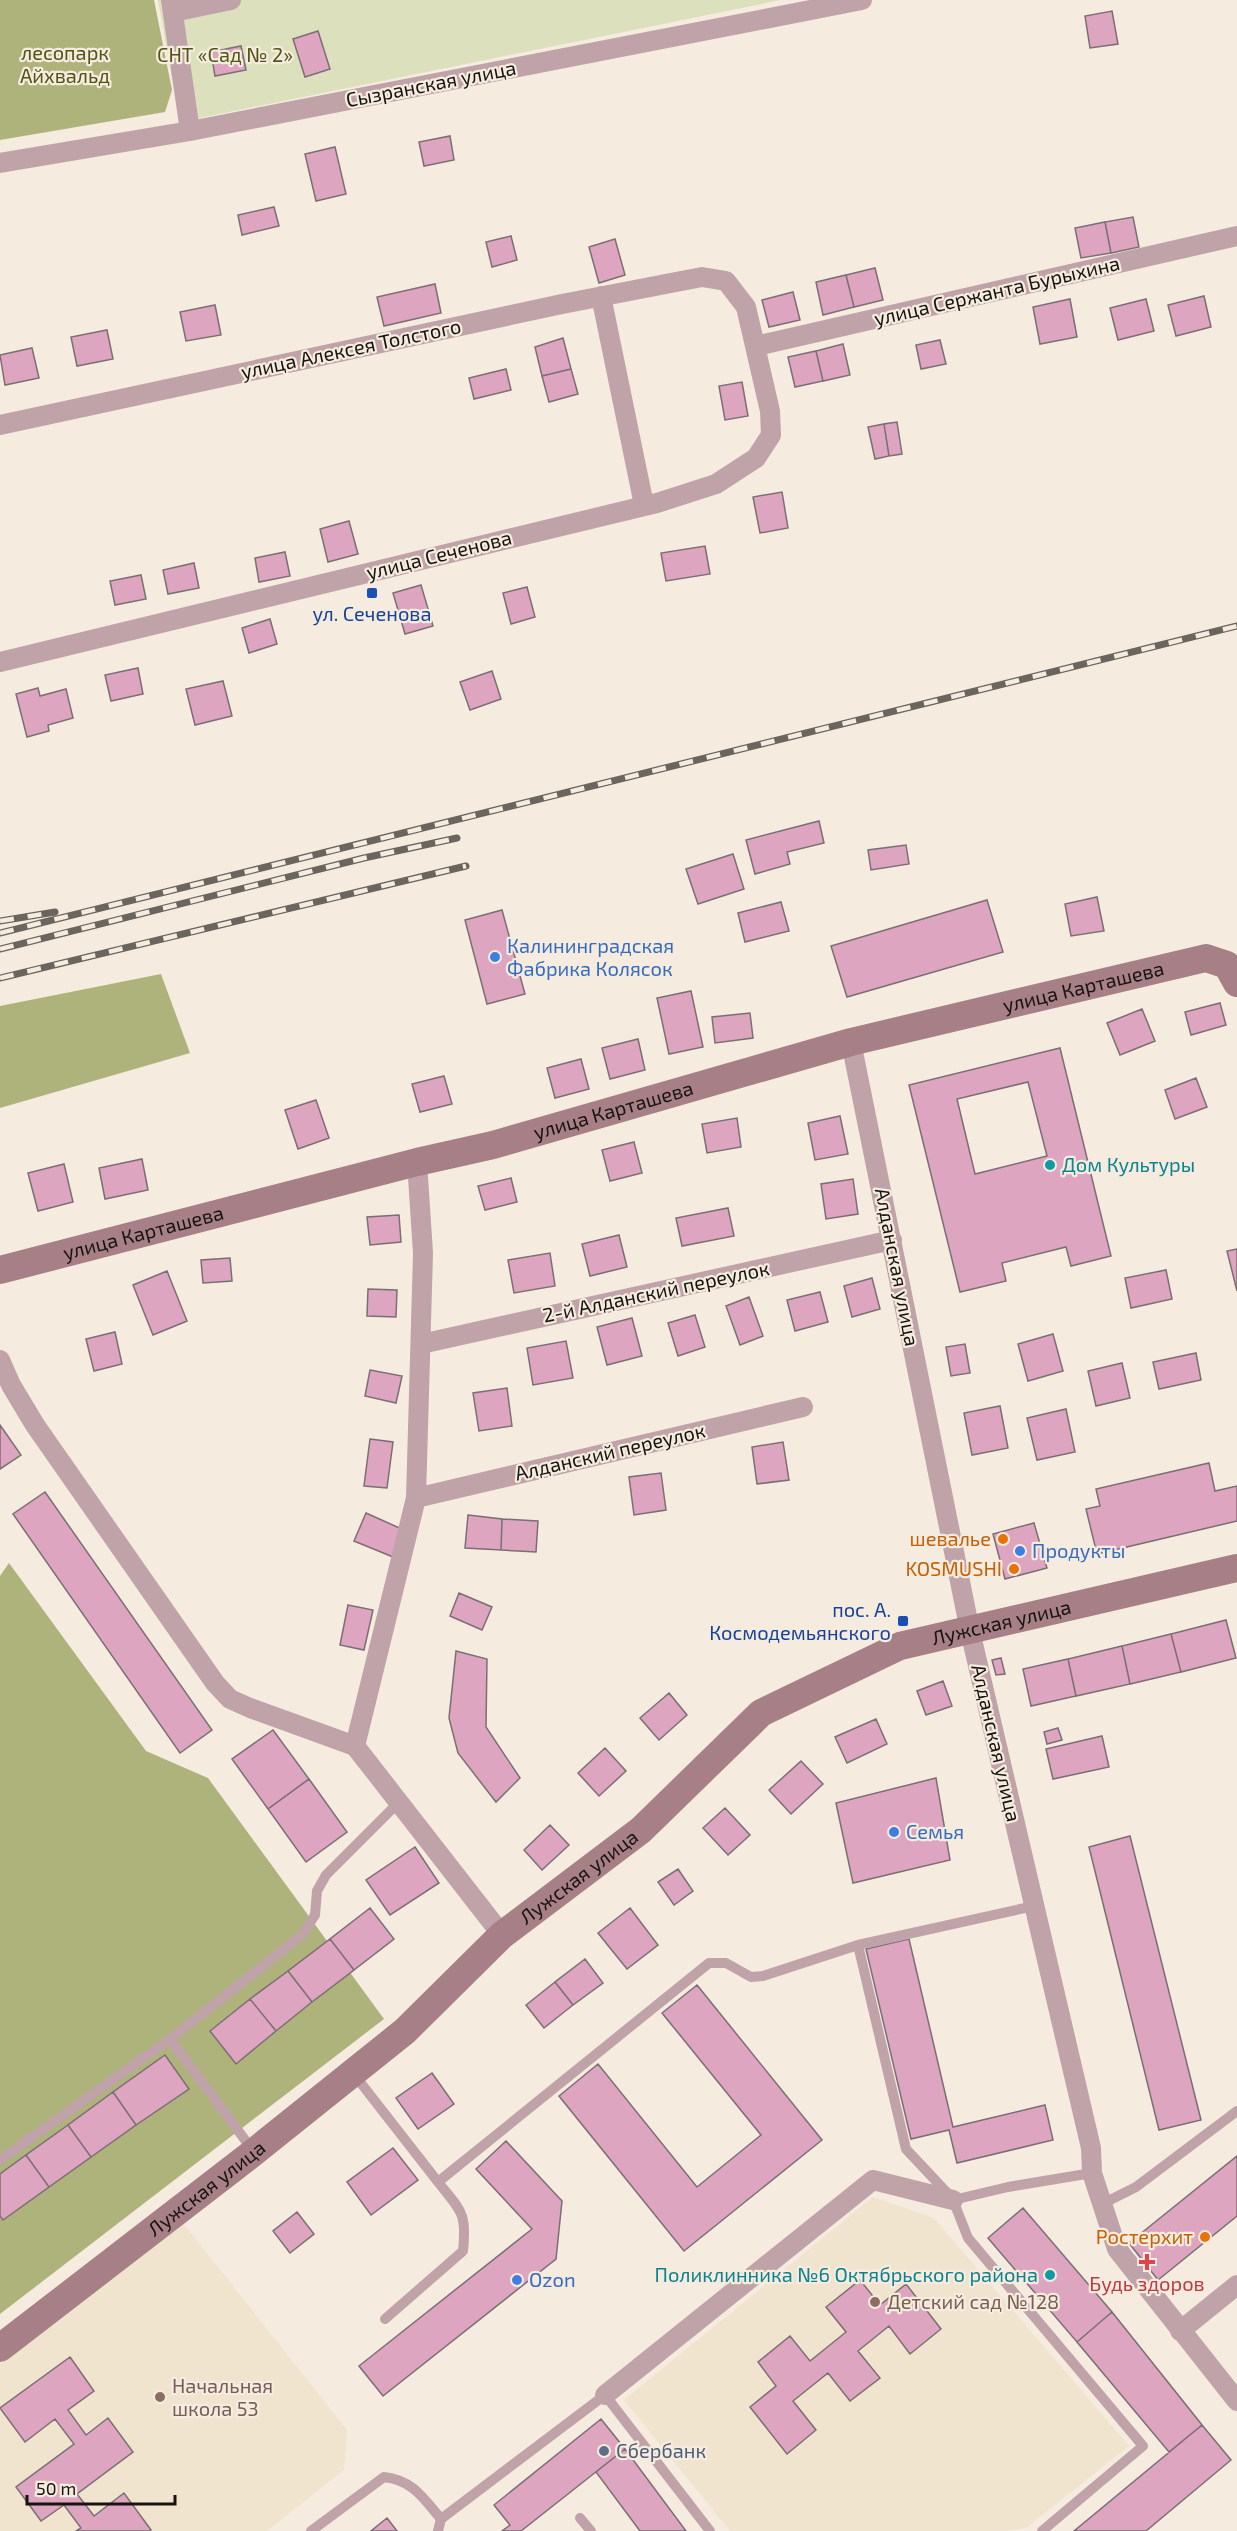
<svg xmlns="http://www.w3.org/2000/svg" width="1237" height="2531" viewBox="0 0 1237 2531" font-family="'Exo 2',sans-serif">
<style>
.built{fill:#f0e4cf}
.green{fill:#dce0bd}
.forest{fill:#aeb37c}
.building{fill:#dda5bf;stroke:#7c6e74;stroke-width:1.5;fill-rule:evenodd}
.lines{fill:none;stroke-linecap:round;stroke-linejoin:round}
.lane{stroke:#bfa3a8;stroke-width:10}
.street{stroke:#bfa3a8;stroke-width:20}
.secondary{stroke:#a77f86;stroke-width:28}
.rail-casing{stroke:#6a655e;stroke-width:7}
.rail{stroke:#f5ecdf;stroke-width:4.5;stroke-dasharray:14;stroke-linecap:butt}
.transit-dot{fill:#1a4fb4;stroke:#f5ecdf;stroke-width:2}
.shop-dot{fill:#3f7fe0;stroke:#f5ecdf;stroke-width:2}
.culture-dot{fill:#0f9aa8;stroke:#f5ecdf;stroke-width:2}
.food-dot{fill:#e8710a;stroke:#f5ecdf;stroke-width:2}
.health-dot{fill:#e0444e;stroke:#f5ecdf;stroke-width:2}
.education-dot{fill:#8d6e63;stroke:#f5ecdf;stroke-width:2}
.service-dot{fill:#5c6f8a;stroke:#f5ecdf;stroke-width:2}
.labels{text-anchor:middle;stroke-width:4.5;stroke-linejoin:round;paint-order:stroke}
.park-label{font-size:20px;fill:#505415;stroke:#f5ecdf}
.street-label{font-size:20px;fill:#171410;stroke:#f5ecdf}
.transit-label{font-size:20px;fill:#164399;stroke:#f5ecdf}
.shop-label{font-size:20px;fill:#366cbe;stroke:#f5ecdf;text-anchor:start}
.culture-label{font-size:20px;fill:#0d838f;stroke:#f5ecdf;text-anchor:start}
.food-label{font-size:20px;fill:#c56008;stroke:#f5ecdf;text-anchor:end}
.health-label{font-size:20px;fill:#be3a42;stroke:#f5ecdf}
.education-label{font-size:20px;fill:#785e54;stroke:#f5ecdf;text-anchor:start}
.service-label{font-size:20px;fill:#4e5e75;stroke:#f5ecdf;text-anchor:start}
</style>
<rect width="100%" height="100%" fill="#f5ecdf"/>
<path class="built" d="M873 2197 934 2218 1129 2446 1026 2528 1002 2531H730L624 2400Z
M184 2224 347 2430 344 2470 267 2531H0V2363Z"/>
<path class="green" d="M158 0H781L180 122Z"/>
<path class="forest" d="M0 0H154L172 90 165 112 0 140Z
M161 974 190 1053 0 1108V1006Z
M9 1563 146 1751 208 1778 384 2019 0 2314V1576Z"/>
<path class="building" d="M1112 11 1118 44 1090 48 1085 16Z
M318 31 330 69 305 77 293 39Z
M241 46 246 70 215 76 211 52Z
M450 136 454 160 424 166 419 142Z
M335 147 346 194 316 201 305 154Z
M274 207 279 226 242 235 238 215Z
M1133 217 1139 247 1111 253 1105 222Z
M1105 222 1111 253 1081 258 1075 228Z
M511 236 517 260 492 267 486 242Z
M615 239 625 275 599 283 589 247Z
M875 268 883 300 854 307 846 275Z
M846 275 854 307 823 315 816 282Z
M435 284 441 313 384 326 377 297Z
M793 292 800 320 769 327 762 300Z
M1204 296 1211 327 1176 336 1168 305Z
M1070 299 1077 337 1040 344 1033 307Z
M1146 299 1154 331 1118 340 1110 308Z
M215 305 221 335 186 341 180 312Z
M107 330 113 359 77 366 71 337Z
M563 338 571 369 542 376 535 347Z
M940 340 946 364 921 369 916 345Z
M843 344 850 375 823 381 816 351Z
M32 348 39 378 5 385 0 355Z
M816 351 823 381 795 387 788 357Z
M506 369 511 390 474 399 469 378Z
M571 369 578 394 549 402 542 376Z
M742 382 748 416 725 420 719 386Z
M897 422 902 454 889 456 884 424Z
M884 424 889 456 875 459 868 427Z
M782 492 788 528 760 533 753 497Z
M349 521 358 554 328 562 320 529Z
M705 546 710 574 666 581 661 553Z
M285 552 290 576 259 582 255 558Z
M194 563 199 588 168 594 163 570Z
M141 575 146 599 115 605 110 581Z
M421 585 433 626 405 634 393 593Z
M527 587 535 617 511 624 503 593Z
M270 619 277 644 249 653 242 628Z
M138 668 143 694 111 701 105 675Z
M492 671 501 699 470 710 460 682Z
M223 681 232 716 195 725 186 689Z
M38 688 40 696 66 689 73 718 48 725 49 731 27 737 16 694Z
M819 821 824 843 787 852 790 864 755 874 746 840Z
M906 845 909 864 871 870 868 850Z
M733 854 744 889 698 904 686 869Z
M1097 897 1104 931 1071 936 1065 904Z
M987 900 1003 952 847 997 831 946Z
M781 902 789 931 745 942 738 913Z
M502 910 525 994 487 1004 465 920Z
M691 991 703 1047 669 1054 657 998Z
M1220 1003 1226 1025 1191 1035 1185 1012Z
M1142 1009 1155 1041 1120 1055 1107 1023Z
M750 1013 753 1038 715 1043 712 1017Z
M638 1039 645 1070 610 1079 602 1048Z
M1060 1048 1111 1256 1071 1266 1066 1247 1002 1263 1006 1281 960 1292 909 1085ZM1028 1082 1047 1156 975 1174 957 1099Z
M581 1059 589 1089 555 1098 547 1068Z
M444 1076 452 1104 420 1112 412 1084Z
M1196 1078 1207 1107 1175 1119 1165 1090Z
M316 1100 329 1138 298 1149 285 1110Z
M840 1116 848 1154 815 1160 808 1123Z
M737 1118 741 1147 707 1153 702 1124Z
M634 1142 642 1173 610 1181 602 1150Z
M142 1159 148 1190 105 1199 99 1168Z
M64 1164 73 1202 38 1211 28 1173Z
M511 1178 517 1202 485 1210 478 1186Z
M853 1179 858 1214 826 1219 821 1184Z
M728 1208 734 1236 682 1246 676 1218Z
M399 1215 401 1242 370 1245 367 1217Z
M619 1235 627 1267 590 1276 582 1244Z
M1237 1249V1291L1227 1251Z
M550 1253 555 1286 514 1293 508 1260Z
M230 1258 232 1281 203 1283 201 1260Z
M1166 1270 1172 1299 1131 1308 1125 1278Z
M167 1271 187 1321 153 1335 133 1285Z
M872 1278 880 1309 852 1317 844 1286Z
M368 1289 397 1290 396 1317 367 1316Z
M820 1292 828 1322 795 1331 787 1300Z
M749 1297 763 1336 740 1345 726 1306Z
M695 1315 705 1347 678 1356 668 1323Z
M632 1318 642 1356 607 1365 597 1327Z
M115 1332 122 1364 94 1371 86 1339Z
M1053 1334 1063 1371 1028 1381 1018 1344Z
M566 1341 573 1378 533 1385 527 1348Z
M965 1344 970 1373 951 1376 946 1347Z
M1196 1353 1201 1380 1159 1389 1153 1362Z
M1122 1363 1130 1398 1096 1406 1088 1371Z
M370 1370 402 1376 396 1403 365 1396Z
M507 1388 512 1426 479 1431 473 1393Z
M1000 1406 1008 1448 972 1455 964 1413Z
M1066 1409 1075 1452 1037 1460 1027 1418Z
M0 1425 21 1455 0 1469Z
M370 1439 393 1442 387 1488 364 1486Z
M783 1442 789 1480 757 1484 752 1447Z
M1209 1463 1215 1491 1237 1486V1521L1097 1554 1086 1509 1100 1506 1096 1489Z
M661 1473 666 1510 634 1515 629 1477Z
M45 1492 212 1730 180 1753 13 1514Z
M366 1513 404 1530 393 1557 354 1541Z
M468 1515 502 1519 501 1550 465 1548Z
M502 1519 538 1521 536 1552 501 1550Z
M1034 1523 1047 1568 1005 1579 993 1534Z
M459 1593 492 1607 482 1630 450 1616Z
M348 1605 373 1610 364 1650 340 1645Z
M1226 1620 1236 1658 1181 1672 1171 1634Z
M1171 1634 1181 1672 1130 1684 1122 1646Z
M1122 1646 1130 1684 1076 1696 1068 1659Z
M456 1651 487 1659 486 1727 520 1778 496 1802 458 1753 449 1718Z
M1001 1658 1005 1674 996 1675 992 1660Z
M1068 1659 1076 1696 1031 1706 1023 1669Z
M943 1681 952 1706 926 1715 917 1691Z
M669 1693 687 1715 659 1740 640 1718Z
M876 1719 887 1744 847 1763 835 1737Z
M1058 1728 1062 1740 1047 1744 1044 1732Z
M273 1730 309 1779 268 1809 232 1759Z
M1102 1736 1109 1767 1053 1779 1046 1749Z
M605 1748 626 1771 599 1796 578 1773Z
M801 1761 823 1784 791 1814 769 1790Z
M936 1778 950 1860 853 1883 836 1803Z
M309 1779 347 1832 306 1862 268 1809Z
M725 1808 750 1835 728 1855 703 1828Z
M550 1825 569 1845 542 1870 524 1850Z
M1130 1836 1201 2120 1159 2130 1089 1847Z
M415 1847 439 1883 390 1915 366 1880Z
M678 1869 693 1891 674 1905 658 1882Z
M370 1908 394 1939 354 1970 330 1939Z
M630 1908 658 1945 627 1969 598 1933Z
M330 1939 354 1970 312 2002 288 1971Z
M909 1939 953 2127 1045 2105 1053 2140 957 2163 949 2130 911 2139 866 1949Z
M585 1959 603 1983 573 2005 555 1982Z
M288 1971 312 2002 276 2031 250 1999Z
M555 1982 573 2005 544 2028 526 2005Z
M697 1985 822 2140 684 2251 559 2096 598 2064 697 2187 761 2135 662 2013Z
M250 1999 276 2031 236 2064 210 2031Z
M165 2055 189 2089 136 2125 113 2092Z
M432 2073 454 2104 418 2129 396 2098Z
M113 2092 136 2125 91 2157 68 2125Z
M68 2125 91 2157 49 2187 26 2155Z
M506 2141 562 2201 556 2259 383 2396 359 2366 532 2229 476 2169Z
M393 2148 418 2180 371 2215 347 2182Z
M26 2155 49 2187 3 2220 0 2216V2174Z
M1237 2156V2216L1158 2280 1129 2243Z
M1023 2208 1112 2312 1077 2342 988 2238Z
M297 2212 314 2234 290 2253 273 2231Z
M860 2280 880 2305 906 2284 941 2329 910 2354 889 2326 858 2351 880 2378 850 2401 828 2373 793 2401 816 2430 787 2454 750 2407 776 2386 758 2362 790 2336 810 2361 846 2332 826 2307Z
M1112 2312 1202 2425 1169 2452 1077 2342Z
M70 2357 94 2391 68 2410 86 2435 108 2418 133 2452 77 2494 94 2516 124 2493 151 2530 150 2531H76L81 2528 64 2505 41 2521 16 2487 74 2444 55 2419 25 2442 0 2408Z
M601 2419 625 2449 521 2531H502L510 2525 494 2505Z
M1202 2425 1231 2460 1146 2531H1074Z
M625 2449 686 2531H640L596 2472Z
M387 2518 397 2531H371Z"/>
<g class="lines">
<path class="lane" d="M170 2039 302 1935 315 1915 317 1891 326 1875 399 1802
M353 2073 438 2182 709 1963H726L751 1977 763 1976 858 1945
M0 2160 170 2039 254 2152
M951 2197 906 2149 858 1945 1034 1906
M1102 2204 1136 2187 1237 2111
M385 2319 463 2251C467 2212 461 2211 438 2182
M580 2518 591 2531
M441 2519 605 2395 710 2531
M311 2531 384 2477C413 2480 424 2499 441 2519L438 2531
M1042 2531 1143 2446 968 2238 953 2200 1008 2187 1092 2173"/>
<path class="street" d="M171 0 190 131
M173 12 231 0
M0 163 190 131 862 0
M601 296 644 505
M756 346 1237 236
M0 425 562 304 702 277 726 281 746 307 770 411 771 435 756 458 716 484 657 503 0 662
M851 1042 970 1631 1091 2148 1092 2173 1117 2249 1237 2401
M417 1162 423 1253 416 1498 355 1746 502 1935
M421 1344 892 1240
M0 1360 11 1385 35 1425 215 1683 230 1699 250 1708 355 1746
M416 1498 803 1407
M1180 2331 1237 2285
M605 2395 873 2180 953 2200"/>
<g class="secondary">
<path id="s1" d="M0 1270 417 1162 493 1145 851 1042 1206 958 1227 965 1237 983"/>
<path id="s2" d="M0 2348 254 2152 405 2031 502 1935 641 1830 761 1713 900 1646 1237 1568"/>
</g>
<defs>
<path id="rail" d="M0 921 55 912
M0 933 1237 626
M0 949 364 858 457 838
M0 978 466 866"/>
</defs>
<use href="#rail" class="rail-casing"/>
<use href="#rail" class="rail"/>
</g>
<g class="transit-dot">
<rect x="366" y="587" width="12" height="12" rx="3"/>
<rect x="897" y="1615" width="12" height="12" rx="3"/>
</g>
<g class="shop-dot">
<circle cx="495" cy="957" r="6"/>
<circle cx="1020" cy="1551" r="6"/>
<circle cx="894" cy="1832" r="6"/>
<circle cx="517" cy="2280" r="6"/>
</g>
<g class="culture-dot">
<circle cx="1050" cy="1165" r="6"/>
<circle cx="1050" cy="2275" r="6"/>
</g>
<g class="food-dot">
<circle cx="1003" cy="1539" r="6"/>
<circle cx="1014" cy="1569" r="6"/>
<circle cx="1205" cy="2237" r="6"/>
</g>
<path class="health-dot" d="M1144 2253h6v6h6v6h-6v6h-6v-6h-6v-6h6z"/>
<g class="education-dot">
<circle cx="875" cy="2302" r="6"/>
<circle cx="160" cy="2397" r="6"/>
</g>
<circle class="service-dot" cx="604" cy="2451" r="6"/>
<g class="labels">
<g class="park-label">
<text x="65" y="60">лесопарк<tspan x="65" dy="23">Айхвальд</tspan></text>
<text x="225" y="62">СНТ «Сад № 2»</text>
</g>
<g class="street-label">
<text transform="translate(431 84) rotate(-11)" y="7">Сызранская улица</text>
<text transform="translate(997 291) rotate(-13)" y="7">улица Сержанта Бурыхина</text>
<text transform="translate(351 349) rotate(-12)" y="7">улица Алексея Толстого</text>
<text transform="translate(439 555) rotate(-14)" y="7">улица Сеченова</text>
<text dy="7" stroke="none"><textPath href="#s1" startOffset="1120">улица Карташева</textPath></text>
<text dy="7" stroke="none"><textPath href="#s1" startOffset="634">улица Карташева</textPath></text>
<text dy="7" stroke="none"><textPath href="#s1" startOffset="148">улица Карташева</textPath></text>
<text transform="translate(897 1267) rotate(79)" y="7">Алданская улица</text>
<text transform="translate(656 1292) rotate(-12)" y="7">2-й Алданский переулок</text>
<text transform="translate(610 1452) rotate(-13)" y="7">Алданский переулок</text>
<text dy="7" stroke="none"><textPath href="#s2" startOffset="1251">Лужская улица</textPath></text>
<text transform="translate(996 1743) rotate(77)" y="7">Алданская улица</text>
<text dy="7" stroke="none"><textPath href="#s2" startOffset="747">Лужская улица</textPath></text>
<text dy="7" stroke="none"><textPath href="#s2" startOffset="261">Лужская улица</textPath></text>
</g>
<g class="transit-label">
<text x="372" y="621">ул. Сеченова</text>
<text x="891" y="1617" text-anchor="end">пос. А.<tspan x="891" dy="23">Космодемьянского</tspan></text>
</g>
<g class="shop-label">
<text x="507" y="953">Калининградская<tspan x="507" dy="23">Фабрика Колясок</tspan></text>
<text x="1032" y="1558">Продукты</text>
<text x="906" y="1839">Семья</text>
<text x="529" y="2287">Ozon</text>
</g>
<g class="culture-label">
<text x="1062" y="1172">Дом Культуры</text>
<text x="1038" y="2282" text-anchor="end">Поликлинника №6 Октябрьского района</text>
</g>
<g class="food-label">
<text x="991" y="1546">шевалье</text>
<text x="1002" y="1576">KOSMUSHI</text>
<text x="1193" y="2244">Ростерхит</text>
</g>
<g class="health-label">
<text x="1147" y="2291">Будь здоров</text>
</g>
<g class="education-label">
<text x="887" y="2309">Детский сад №128</text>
<text x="172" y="2393">Начальная<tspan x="172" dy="23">школа 53</tspan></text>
</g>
<g class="service-label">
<text x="616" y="2458">Сбербанк</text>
</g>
</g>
<path d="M27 2495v9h148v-9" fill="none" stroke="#171410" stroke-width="3"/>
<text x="36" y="2495" font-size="18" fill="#171410" stroke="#f5ecdf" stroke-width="4.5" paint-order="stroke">50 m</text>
</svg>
